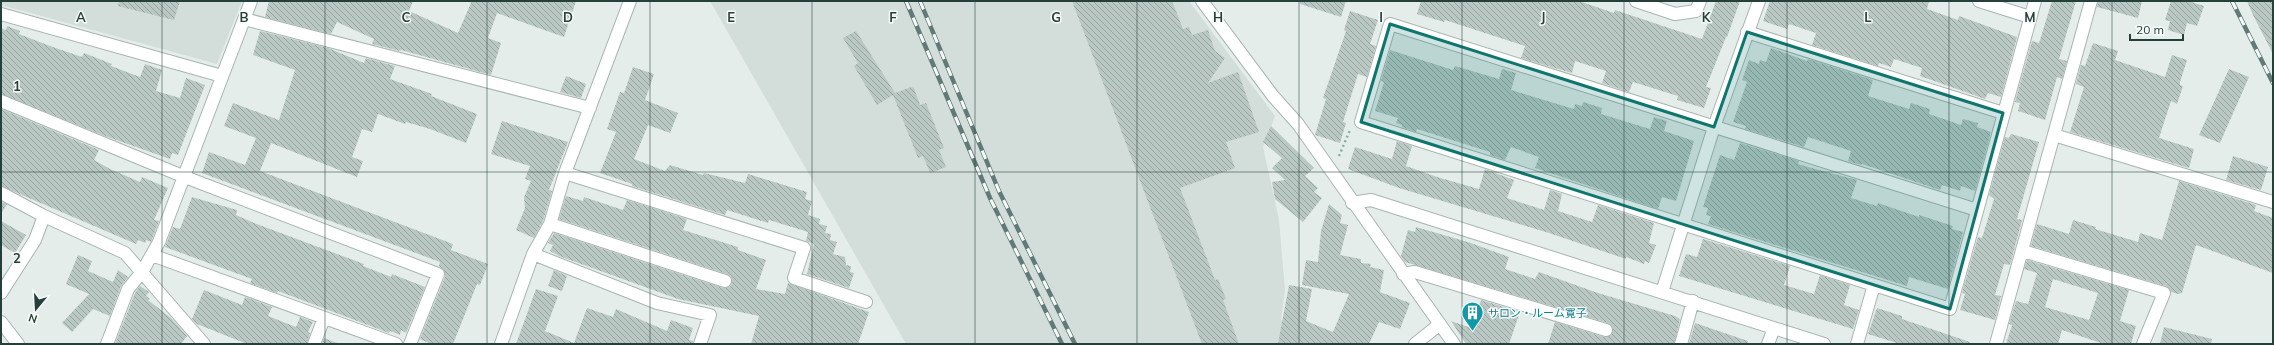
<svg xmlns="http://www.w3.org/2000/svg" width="2274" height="345" viewBox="0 0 2274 345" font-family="Mulish,'Noto Sans JP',sans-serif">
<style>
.built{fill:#d3ddda}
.building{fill:url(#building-back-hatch);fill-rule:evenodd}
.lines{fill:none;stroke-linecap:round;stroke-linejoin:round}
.minor-casing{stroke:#a8b5b3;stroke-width:14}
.path{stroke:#87afa9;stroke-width:2.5;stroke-dasharray:2 3;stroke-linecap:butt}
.minor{stroke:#fff;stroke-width:12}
.rail-casing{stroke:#607a77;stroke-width:4.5}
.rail{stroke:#f6faf8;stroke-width:3;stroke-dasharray:9;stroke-linecap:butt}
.marked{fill:#0f766e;fill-opacity:0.2;stroke:#0f766e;stroke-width:3;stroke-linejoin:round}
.grid{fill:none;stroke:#253f3b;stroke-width:1;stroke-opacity:0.55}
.labels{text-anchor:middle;stroke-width:3;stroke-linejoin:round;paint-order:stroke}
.culture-label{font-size:11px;fill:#0d838f;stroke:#f6faf8;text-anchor:start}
.grid-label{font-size:13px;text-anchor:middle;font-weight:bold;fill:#253f3b;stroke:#f6faf8;stroke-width:3;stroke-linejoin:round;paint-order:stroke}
</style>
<defs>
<pattern id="building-back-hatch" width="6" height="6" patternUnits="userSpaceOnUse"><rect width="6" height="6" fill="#bac8c4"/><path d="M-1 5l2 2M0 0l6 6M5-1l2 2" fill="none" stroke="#97a4a0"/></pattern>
</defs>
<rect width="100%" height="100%" fill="#e5edeb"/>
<path class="built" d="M1 1H242L217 64 1 5Z
M710 1H1189L1275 116 1263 147 1279 220 1285 290 1281 319 1295 344H906Z"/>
<path class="building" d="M119 1H180L174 20 118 6Z
M269 1H413L409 11 458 33 471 3 470 1H576L564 37 497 13 488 38 501 43 491 75 401 50 400 51 372 44 374 39 337 22 331 34 265 17Z
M1072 1H1172L1183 29 1189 27 1192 35 1208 30 1215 51 1225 58 1208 83 1238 72 1259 132 1226 142 1235 168 1180 188 1215 280 1218 279 1226 299 1223 300 1239 344H1202Z
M1300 1H1346L1341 17 1300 4Z
M1421 1H1579L1614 13 1615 10 1702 39 1716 1H1740L1727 37H1726L1706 87 1711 88 1704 108 1677 100 1678 96 1633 82 1629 92 1602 83 1606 71 1575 61 1572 73 1521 58 1525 46 1445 20 1444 22 1417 14Z
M1770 1H1929L1927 9 1958 20 1959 16 2017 37 2001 97 1988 93 1985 99 1920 76 1922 68 1894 59 1891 67 1879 63 1878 66 1812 45 1816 33 1789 24 1787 29 1763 21Z
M2052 1H2076L2059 59 2067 61 2062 79 2057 77 2045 120 2018 111 2020 103 2015 102 2032 41 2039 43Z
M2098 1H2142L2138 18 2097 7Z
M2171 1H2188L2204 6 2197 26 2187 23 2184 35 2168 30 2170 21 2165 20Z
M2247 1H2273V54L2253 15Z
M1350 11 1378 20 1370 44 1376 46 1367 77 1358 74 1343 122 1346 123 1340 143 1315 135 1326 99 1323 98 1346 31 1344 30Z
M7 26 20 31 19 34 50 46 82 57 84 53 112 64 111 66 140 77 145 64 162 70 156 91 180 98 186 78 205 85 178 155 172 153 170 159 105 136 1 94V28L6 30Z
M260 31 328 48 364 63 366 58 395 66 390 79 432 94 431 96 477 114 466 143 430 129 406 122 405 124 378 114 372 132 362 129 352 157 363 161 357 177 271 143 260 171 453 244 451 250 488 264 480 285 477 284 453 344H431L420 339 445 277 444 270 439 266 440 262 202 173 209 152 245 165 256 138 224 126 233 103 279 120 295 70 253 55Z
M856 31 895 93 911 87 914 88 920 105 926 103 944 148 939 150 946 167 930 173 923 156 918 158 893 95 877 105 854 66 858 63 843 38Z
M2093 43 2118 51 2115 60 2165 77 2172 55 2187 60 2180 82V85L2183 86 2177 104 2171 101 2159 138 2194 149 2189 168 2070 132 2084 87 2076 84 2081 65 2085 66Z
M1771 48 1807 61 1808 59 1873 80 1868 96 1909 109 1911 103 1930 109 1929 114 1961 125 1963 119 1978 123 1977 127 1991 132 1975 191 1961 186 1960 191 1942 185 1940 190 1862 164 1861 165 1848 161 1851 151 1808 137 1804 147 1745 129 1746 126 1733 122 1747 82 1742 80 1749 60 1759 64 1760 60 1766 62Z
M1390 50 1453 70 1455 66 1499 79 1502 69 1516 73 1511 90 1574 109 1575 104 1582 106 1583 102 1602 108 1601 114 1650 129 1654 117 1667 121 1664 131 1694 141 1676 201 1662 197 1658 209 1535 168 1539 157 1511 147 1505 160 1490 155V152L1417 129 1416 132 1402 127V125L1396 123 1398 118 1375 111 1384 82 1381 81Z
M633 67 654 74 645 100 678 113 670 133 648 125 634 159 665 171 670 165 703 175 704 173 745 183 748 174 807 192 805 199 812 201 808 215 820 219 819 224 827 226 825 233 831 234 830 240 837 242 833 254 845 257 846 265 851 266 850 272 854 273 849 288 807 274 814 244 806 241 808 232 769 220 768 223 727 210 725 215 632 186V184L600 173 616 132 607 129 620 92 624 93Z
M2229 69 2249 77 2220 143 2199 135Z
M566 76 586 84 581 98 560 92Z
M1 109 99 150 94 160 110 169 140 182 142 177 168 188 154 220 159 221 151 242 146 240 145 243 138 240 136 244 1 186Z
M502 121 568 142 549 190 552 191 543 221 534 238 516 230 525 208 524 197 531 181 525 179 530 166 491 154Z
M1271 126 1314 168 1305 176 1318 188 1314 192 1322 198 1303 222 1275 199 1272 182 1285 180 1272 168 1282 158 1263 142Z
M2011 134 2039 142 2017 219 2022 220 2010 265 2004 264 1995 295 2001 296 1995 320 1960 310 1965 294 1962 293 1978 237 1982 238 1994 199 1989 195 2005 137 2009 138Z
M1397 141 1412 146 1406 166 1437 177 1479 189 1485 169 1514 180 1507 198 1544 210 1550 190 1562 194 1558 211 1592 222 1598 205 1654 223 1649 243 1656 245 1649 263 1645 261 1644 264 1626 257V259L1549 233 1399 188 1348 169 1355 147 1392 159Z
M1740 143 1799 161 1798 164 1812 168 1857 180 1851 198 1877 206 1878 203 1919 217V215L1953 226 1952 229 1963 232 1948 289 1909 277 1907 286 1708 224 1711 216 1706 215 1708 208 1703 207 1720 155 1734 160Z
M2233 156 2268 167 2261 190 2226 180Z
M2179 181 2256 205 2254 211 2273 218V273L2196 245 2182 293 2178 294 2171 292 2166 286 2031 246 2037 224 2069 234 2073 220 2096 227 2095 229 2138 242 2140 233 2162 240Z
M566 196 583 201 584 197 623 210 627 200 687 219 683 230 738 247V250L766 260 756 289 785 294 788 283 869 312 858 344H751L759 316 678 299 559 256 550 251 553 245 548 243 554 233 723 288 730 287 732 283 731 276 727 274 559 219Z
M192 197 237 210 236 215 254 223 364 264 363 266 391 277 392 274 425 287 406 333 401 330 400 335 390 331 389 333 278 291 277 293 250 283 252 279 165 247 173 227 180 229Z
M1 202 7 204 1 214Z
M1329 204 1342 215 1340 223 1348 225 1340 255 1361 259V263L1371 264 1370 267 1384 270 1380 292 1410 303 1400 329 1379 322 1369 344H1278L1289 285 1312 289 1306 321 1333 332 1349 294 1302 285 1306 260 1318 262 1321 231Z
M1 221 26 235 15 253 1 245Z
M1416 227 1471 243 1509 257 1505 269 1535 279 1539 272 1598 293 1675 316 1680 319 1674 344H1548L1555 322 1604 337 1611 335 1613 328 1608 323 1405 262 1401 256 1408 230 1415 232Z
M1703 239 1790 266 1784 285 1814 294 1820 275 1850 285 1844 305 1859 310 1853 329 1679 276 1686 254 1697 257Z
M78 255 92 261 88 271 113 282 118 270 128 277 121 286 110 316 93 309 72 332 62 323 89 294 66 284Z
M2027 260 2129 290 2120 321 2136 326 2131 344H2104L2062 330 2058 344H2006L2012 325 2009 324 2016 301 2028 304 2037 273 2024 269ZM2053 279 2098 293 2089 320 2045 307Z
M554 270 567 276 562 291 548 286Z
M140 286 149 292 146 296 150 299 148 300 171 318 187 336 181 344H115L135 293Z
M536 289 558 296 545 331 574 343 587 308 613 317 616 309 667 331 671 320 693 328 689 340 693 341V344H516Z
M204 290 242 305 245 297 272 307 268 316 296 327 300 317 313 322 308 332 310 333 307 344H247L197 324 192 319Z
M1481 300 1520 312 1509 344H1466L1451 321 1471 328Z
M1877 308 1902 316V319L1970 342 1969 344H1900L1868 334Z
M1695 323 1748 341V344H1689Z
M2164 327 2212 339 2211 344H2160Z
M324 338 337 343V344H322Z"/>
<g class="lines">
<defs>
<path id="minor" d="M1202 1 1273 96 1298 124 1454 344
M1636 1 1675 14 1696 11 1700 1
M1979 1 2030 17
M1 14 222 76
M244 19 590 108
M1747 32 2003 113
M1 101 185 177 438 274 410 344
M2054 135 2273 202
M565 173 804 248 794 278 866 302
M1 193 44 216 125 253 204 344
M1352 203 1371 200 1824 344
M1977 210 1390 24 1361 122 1950 309 2035 1
M550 224 725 281
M2023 251 2164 293 2143 344
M533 254 657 303 710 315 700 344
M152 255 396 344
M1403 274 1415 272 1606 330
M1662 292 1714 127 1759 1
M1 293 35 240 44 216
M1 322 18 344
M107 344 128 289 142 272 159 242 251 1
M314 344 324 318
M501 344 533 254 550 224 565 173 630 1
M1415 344 1440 324
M1681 344 1693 301
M1768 344 1774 328
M1857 344 1874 285
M1996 344 2091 1"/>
</defs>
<use href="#minor" class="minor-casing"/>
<path class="path" d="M1339 156 1350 130"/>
<use href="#minor" class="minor"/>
<defs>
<path id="rail" d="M906 1 990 198 1062 344
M920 1 999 191 1075 344
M2232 1 2273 83"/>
</defs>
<use href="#rail" class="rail-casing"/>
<use href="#rail" class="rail"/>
</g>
<path class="marked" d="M1390 24 1714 127 1747 32 2003 113 1950 309 1361 122Z"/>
<path class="grid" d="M162 1V344M325 1V344M487 1V344M650 1V344M812 1V344M975 1V344M1137 1V344M1299 1V344M1462 1V344M1624 1V344M1787 1V344M1949 1V344M2112 1V344M1 172H2273"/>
<defs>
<symbol id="building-pin" viewBox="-11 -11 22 30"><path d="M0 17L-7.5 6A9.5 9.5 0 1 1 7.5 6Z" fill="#0f9aa8" stroke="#f6faf8"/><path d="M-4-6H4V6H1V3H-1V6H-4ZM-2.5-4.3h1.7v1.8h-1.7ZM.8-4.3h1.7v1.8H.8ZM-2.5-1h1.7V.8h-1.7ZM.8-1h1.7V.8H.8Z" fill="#fff"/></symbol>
</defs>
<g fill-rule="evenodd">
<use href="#building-pin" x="1460" y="300" width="25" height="34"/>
</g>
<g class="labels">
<g class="culture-label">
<text x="1488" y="317">サロン・ルーム寛子</text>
</g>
</g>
<g class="grid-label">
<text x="81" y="22">A</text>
<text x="244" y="22">B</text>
<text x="406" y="22">C</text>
<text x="568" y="22">D</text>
<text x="731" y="22">E</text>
<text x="893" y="22">F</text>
<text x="1056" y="22">G</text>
<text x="1218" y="22">H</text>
<text x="1381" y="22">I</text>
<text x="1543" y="22">J</text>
<text x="1706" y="22">K</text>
<text x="1868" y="22">L</text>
<text x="2030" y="22">M</text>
<text x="17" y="91">1</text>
<text x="17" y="263">2</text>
</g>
<rect width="2274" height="345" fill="none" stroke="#253f3b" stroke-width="4"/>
<g transform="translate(36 309) rotate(198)" stroke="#f6faf8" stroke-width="3" paint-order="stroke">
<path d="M0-3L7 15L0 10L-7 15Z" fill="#253f3b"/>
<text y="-6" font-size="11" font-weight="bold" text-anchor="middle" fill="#253f3b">N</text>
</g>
<path d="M2130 34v6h53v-6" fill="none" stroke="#253f3b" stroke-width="2"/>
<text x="2136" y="34" font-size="12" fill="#253f3b" stroke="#f6faf8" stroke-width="3" paint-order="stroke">20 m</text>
</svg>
